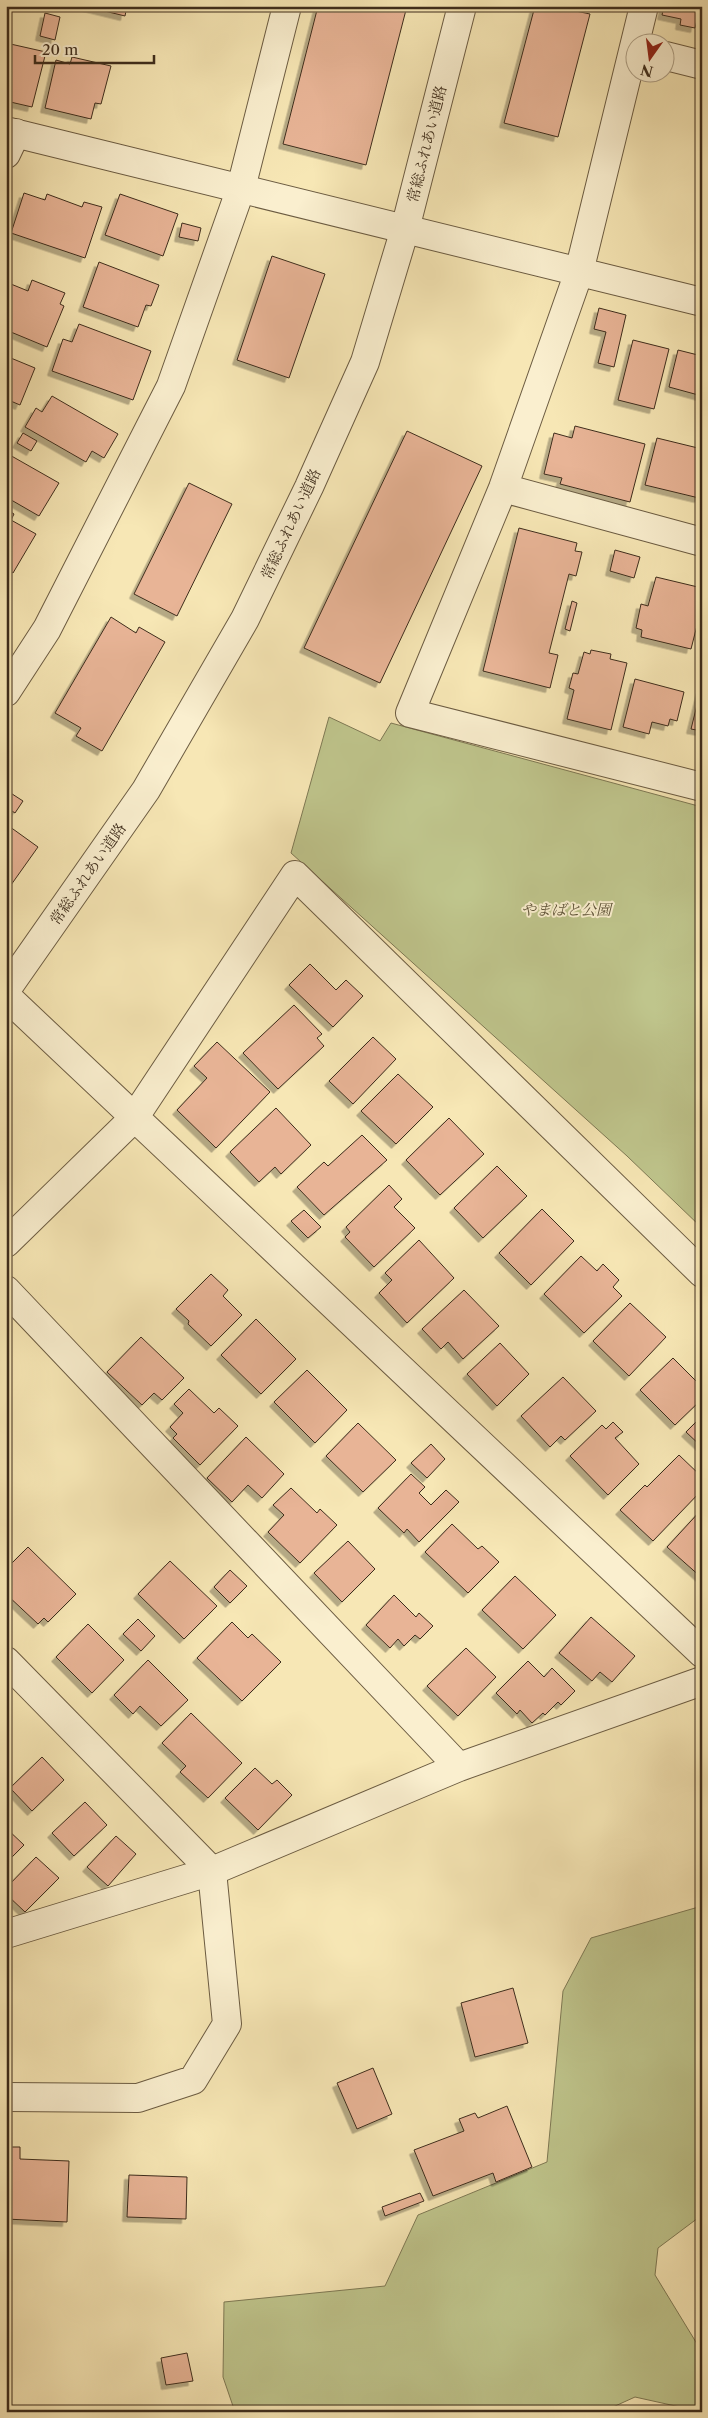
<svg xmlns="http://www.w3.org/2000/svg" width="708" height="2418" viewBox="0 0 708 2418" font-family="'Libre Caslon Text','Noto Serif JP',serif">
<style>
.green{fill:#bfc58c;stroke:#7e7954}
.building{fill:#e8b496;stroke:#3e2d1c;filter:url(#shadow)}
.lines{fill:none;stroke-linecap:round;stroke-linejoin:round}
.minor-casing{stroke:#6c5c42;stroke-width:30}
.tertiary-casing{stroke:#6c5c42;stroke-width:30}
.minor{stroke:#faefcf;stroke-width:28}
.tertiary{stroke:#faefcf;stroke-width:28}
.labels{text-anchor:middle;stroke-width:4;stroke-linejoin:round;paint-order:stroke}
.street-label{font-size:15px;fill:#3e2d1c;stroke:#faefcf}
.park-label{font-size:15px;font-style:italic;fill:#5e5338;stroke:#faefcf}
</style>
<defs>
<filter id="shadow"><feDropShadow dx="-4.5" dy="4.5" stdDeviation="0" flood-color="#0004"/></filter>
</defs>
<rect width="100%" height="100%" fill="#f7e7b5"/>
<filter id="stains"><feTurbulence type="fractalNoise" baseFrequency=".004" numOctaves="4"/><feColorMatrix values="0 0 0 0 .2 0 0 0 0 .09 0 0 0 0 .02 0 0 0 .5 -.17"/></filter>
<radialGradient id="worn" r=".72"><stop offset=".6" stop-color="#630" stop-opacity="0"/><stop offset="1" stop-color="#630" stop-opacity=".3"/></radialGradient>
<path class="green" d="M329 717 380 741 391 723 702 807V1228L627 1156 291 853Z
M702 1906V2215L658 2248 655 2275 702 2352V2407L698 2411 635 2397 602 2412H235L223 2377 224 2302 385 2286 418 2215 547 2162 563 1991 591 1938Z"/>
<path class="building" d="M84 6H127L125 16Z
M318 6H407L366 165 283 144Z
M535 6H572L571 10 590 14 558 137 504 123Z
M664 6H702V13L699 12 695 28 680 25 681 19 662 15Z
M45 13 60 17 55 40 40 36Z
M6 43 46 52 32 107 6 101Z
M72 57 111 66 101 104 95 103 91 119 45 108 56 60 70 64Z
M24 193 45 200 47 194 82 207 84 202 102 207 85 258 11 233Z
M120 194 178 214 163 256 105 235Z
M182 223 201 228 198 241 179 237Z
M272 256 325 274 289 378 237 360Z
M99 262 159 285 151 306 146 305 138 327 83 307Z
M32 280 65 293 60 304 64 306 47 347 6 330V282L28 291Z
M599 308 626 315 614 367 598 363 606 332 594 329Z
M79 324 151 351 133 400 52 371 63 339 72 342Z
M633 340 669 349 654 409 618 400Z
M678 350 702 356V396L669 387Z
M6 356 35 368 20 405 6 399Z
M52 396 118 434 104 458 92 451 86 462 25 427 36 408 42 412Z
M575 426 645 444 630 502 560 484 562 478 544 474 554 433 572 438Z
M407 431 482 466 380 683 304 648Z
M23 433 37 441 31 451 17 443Z
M657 438 702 449V489L699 498 645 485Z
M8 454 59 483 39 516 6 497Z
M189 483 232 504 177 616 134 594Z
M6 509 14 514 11 520 36 534 13 573 6 569Z
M519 528 577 543 575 551 582 552 576 576 569 574 549 653 558 655 550 688 483 671Z
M615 550 640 557 634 578 610 571Z
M656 577 702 588V606L691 649 641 637 642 630 636 628 641 604 648 606Z
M572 601 577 603 570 631 565 629Z
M111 617 136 633 139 627 165 642 102 751 76 736 81 728 55 713Z
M591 650 611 654 610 659 627 663 611 730 567 719 574 690 569 688 573 673 578 674 584 652 590 654Z
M635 679 684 692 677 721 670 719 668 726 652 722 649 734 623 727Z
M701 689H702V731L691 729Z
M6 790 23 801 15 813 6 807Z
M6 824 38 847 6 892Z
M310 964 336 990 346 980 363 996 333 1027 289 985Z
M294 1005 322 1034 317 1038 324 1046 278 1089 243 1053Z
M373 1037 396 1059 353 1104 329 1081Z
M217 1042 270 1092 216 1148 177 1110 207 1078 194 1066Z
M398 1074 433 1107 396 1144 361 1111Z
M276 1108 311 1145 281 1174 275 1167 259 1182 230 1152Z
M449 1118 484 1154 440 1195 406 1160Z
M362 1135 387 1160 324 1215 297 1187 324 1162 328 1166Z
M497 1166 527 1196 483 1238 454 1208Z
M389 1185 402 1199 394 1207 415 1228 374 1267 345 1237 350 1232 346 1227Z
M542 1209 574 1241 531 1285 499 1253Z
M304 1210 321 1227 308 1238 291 1221Z
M419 1240 454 1278 407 1323 379 1293 392 1280 385 1273Z
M581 1256 597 1271 603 1264 619 1280 613 1287 622 1296 584 1333 544 1294Z
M211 1274 228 1290 223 1296 242 1315 211 1346 188 1324 189 1321 176 1309Z
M464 1290 499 1326 463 1359 448 1342 441 1349 422 1329Z
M630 1303 666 1337 629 1376 593 1341Z
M256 1319 296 1359 261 1394 221 1355Z
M141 1337 184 1378 162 1400 154 1393 142 1405 107 1372Z
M500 1343 529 1374 497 1406 467 1374Z
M673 1358 702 1387V1399L675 1425 640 1390Z
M307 1370 347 1410 315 1443 274 1402Z
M563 1377 596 1411 565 1440 561 1436 550 1447 521 1416Z
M189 1389 214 1413 219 1408 238 1426 200 1465 173 1438 177 1434 170 1427 183 1413 174 1404Z
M702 1416V1447L686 1432Z
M613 1422 623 1432 615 1438 639 1464 608 1495 570 1456 602 1425 606 1429Z
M358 1423 396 1460 363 1492 326 1456Z
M246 1437 284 1474 262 1498 248 1485 232 1502 207 1478Z
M431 1444 445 1459 427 1478 411 1463Z
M679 1455 702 1477V1490L653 1541 620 1510 645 1485 647 1487Z
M411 1474 425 1487 419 1493 431 1505 446 1490 459 1502 419 1542 407 1529 404 1533 378 1508Z
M291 1488 317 1513 320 1509 337 1525 300 1563 268 1532 284 1515 273 1505Z
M702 1509V1578L667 1547Z
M452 1524 478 1549 482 1546 499 1562 468 1593 425 1552Z
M348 1541 375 1569 342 1602 314 1573Z
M28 1547 76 1594 48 1622 44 1618 38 1624 6 1594V1569Z
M170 1561 217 1606 184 1639 138 1594Z
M230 1570 247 1586 230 1603 214 1587Z
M515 1576 556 1615 523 1649 482 1610Z
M394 1595 416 1617 419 1613 433 1626 420 1639 415 1635 404 1646 398 1639 390 1648 366 1625Z
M591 1617 635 1656 612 1682 600 1672 592 1681 559 1653Z
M138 1619 155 1636 141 1651 123 1634Z
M232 1622 248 1638 252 1634 281 1662 242 1701 197 1658Z
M88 1624 124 1660 92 1693 56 1657Z
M466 1648 496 1677 458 1716 427 1686Z
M148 1660 188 1700 161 1726 140 1706 133 1714 114 1695Z
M528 1661 544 1677 552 1668 575 1691 561 1705 558 1702 545 1715 543 1713 532 1723 520 1710 517 1714 496 1693Z
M191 1713 242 1763 208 1798 180 1772 186 1766 162 1743Z
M42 1757 64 1780 32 1811 10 1788Z
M255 1768 272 1784 277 1780 292 1795 258 1830 225 1798Z
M85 1802 107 1825 74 1856 52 1833Z
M6 1828 24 1845 6 1863Z
M116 1836 136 1854 108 1886 87 1867Z
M36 1857 59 1878 25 1912 6 1894V1888Z
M513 1988 528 2043 475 2057 461 2003Z
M373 2068 392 2114 357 2129 337 2083Z
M507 2106 532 2167 496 2182 493 2173 433 2196 414 2150 464 2131 459 2119 475 2113 478 2118Z
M6 2147H20V2159L69 2161 67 2222 6 2219Z
M129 2175 187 2177 186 2219 127 2217Z
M420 2193 424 2201 385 2216 382 2207Z
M187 2353 193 2381 166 2385 161 2358Z"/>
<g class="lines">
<defs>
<path id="minor" d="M644 6 579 272 503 488 410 713 702 787
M666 56 702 65
M6 131 702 302
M6 154 16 133
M503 488 702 542
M6 692 47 629 171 386 241 188 287 6
M6 996 702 1653
M6 1243 134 1118 295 875 702 1273
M6 1290 459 1767
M6 1661 212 1871 227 2024 193 2080 138 2098 6 2097
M6 1934 212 1871 459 1767 702 1681"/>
<path id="tertiary" d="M6 990 146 790 245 619 309 487 365 362 405 229 462 6"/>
</defs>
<use href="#minor" class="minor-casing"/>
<use href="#tertiary" class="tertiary-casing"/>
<use href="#minor" class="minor"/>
<use href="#tertiary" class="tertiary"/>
</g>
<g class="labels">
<g class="street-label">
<text transform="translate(427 144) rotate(-76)" y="5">常総ふれあい道路</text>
<text transform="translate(291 524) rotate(-65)" y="5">常総ふれあい道路</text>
<text transform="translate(88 874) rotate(-55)" y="5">常総ふれあい道路</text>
</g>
<g class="park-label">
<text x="566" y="915">やまばと公園</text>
</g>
</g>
<rect width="708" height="2418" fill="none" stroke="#f7e7b5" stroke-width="25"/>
<rect x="8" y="8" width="693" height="2403" fill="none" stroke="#3e2d1c" stroke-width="2.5"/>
<rect x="12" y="12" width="683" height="2393" fill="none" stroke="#3e2d1c"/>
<g transform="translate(650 58) rotate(194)"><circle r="24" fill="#faefcf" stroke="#afa187"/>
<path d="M0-4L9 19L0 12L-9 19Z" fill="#8f2418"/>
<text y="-8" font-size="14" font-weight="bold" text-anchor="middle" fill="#3e2d1c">N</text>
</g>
<path d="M35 55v8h119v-8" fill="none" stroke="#3e2d1c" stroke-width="2.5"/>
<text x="42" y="55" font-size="15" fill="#3e2d1c" stroke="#faefcf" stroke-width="4" paint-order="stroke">20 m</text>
<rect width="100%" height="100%" filter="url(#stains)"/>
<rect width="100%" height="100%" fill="url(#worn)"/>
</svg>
